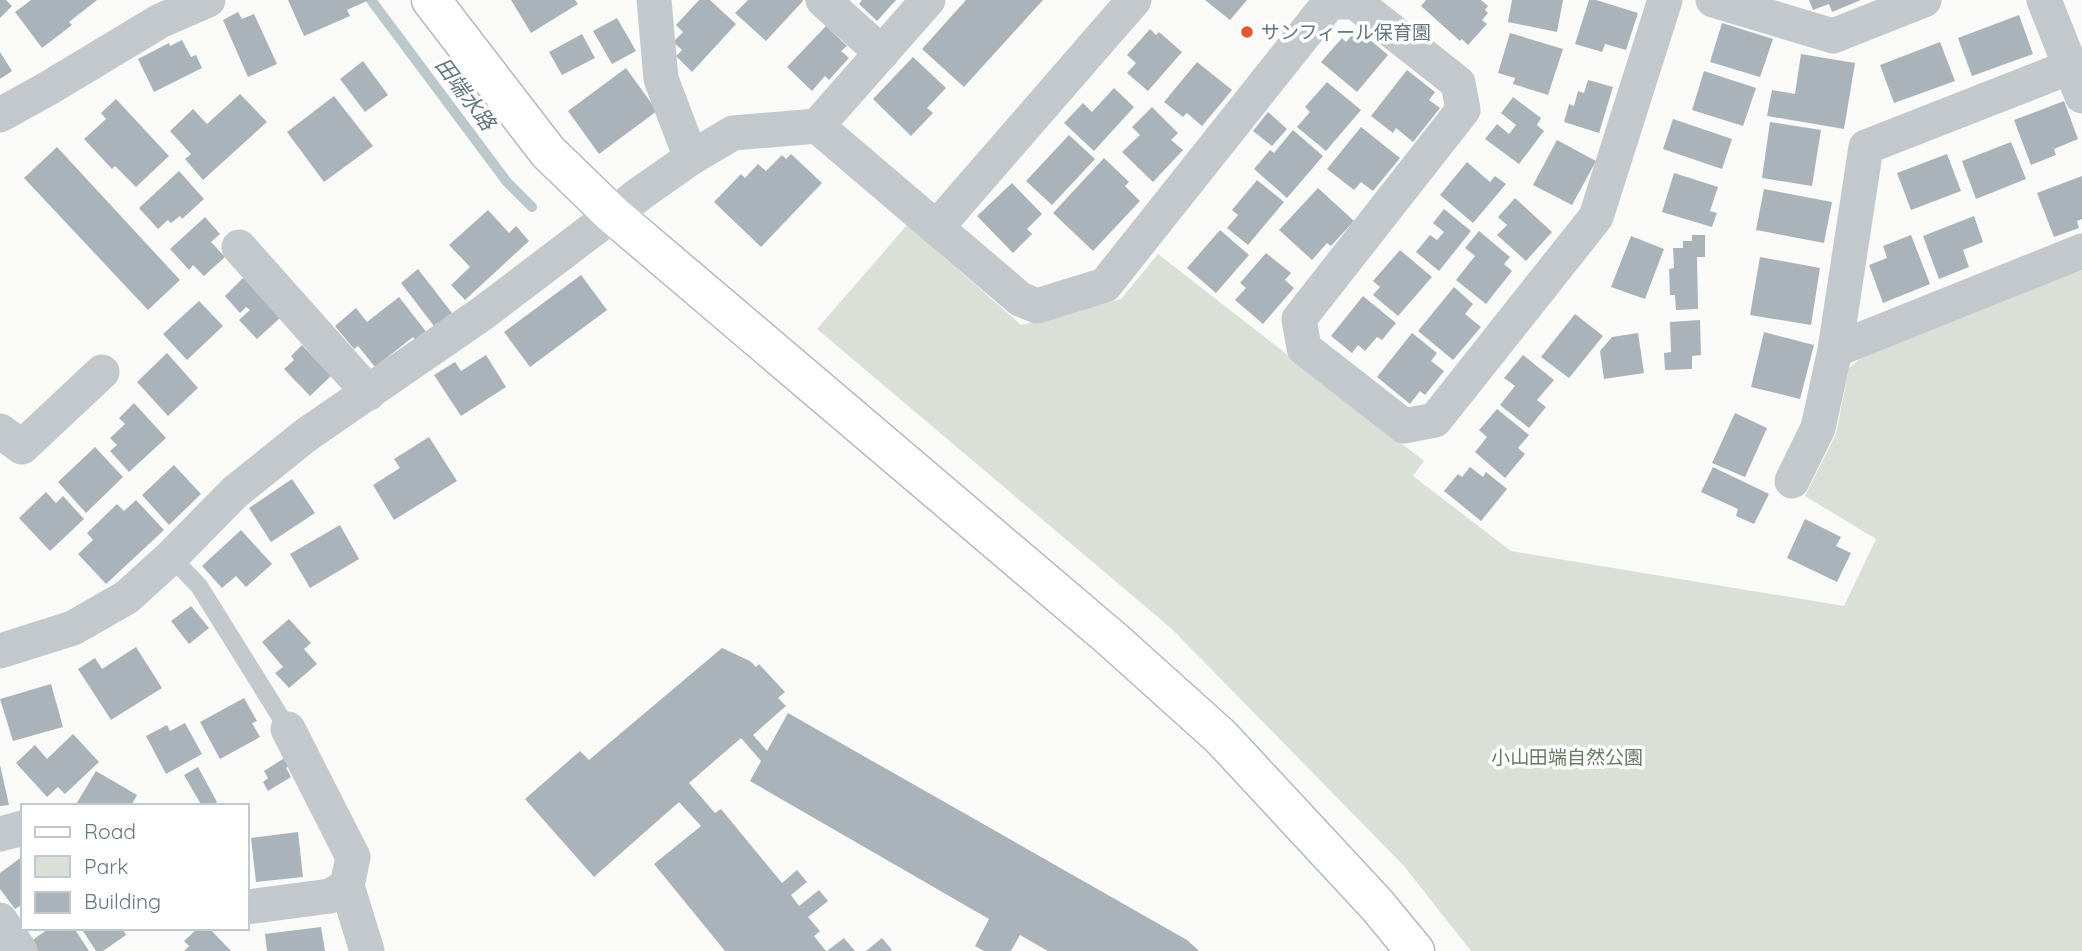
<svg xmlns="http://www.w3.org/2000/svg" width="2082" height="951" viewBox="0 0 2082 951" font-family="Quicksand,'Noto Sans JP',sans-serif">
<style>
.green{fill:#dadfd7}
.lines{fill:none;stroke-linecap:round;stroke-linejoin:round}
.stream{stroke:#bbc7cb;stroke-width:10}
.building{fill:#aab3b9}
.secondary-casing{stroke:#b3babf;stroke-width:41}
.lane{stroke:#c3c8cc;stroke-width:18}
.street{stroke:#c3c8cc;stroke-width:35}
.secondary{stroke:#fff;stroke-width:38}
.poi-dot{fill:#e4572e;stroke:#fff;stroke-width:2.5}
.labels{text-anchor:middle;stroke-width:7;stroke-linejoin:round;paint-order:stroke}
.poi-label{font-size:19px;fill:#657683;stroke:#fff;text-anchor:start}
.park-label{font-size:19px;fill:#687a64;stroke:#fff}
.water-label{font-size:21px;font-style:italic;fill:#60757c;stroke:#fff}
</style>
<rect width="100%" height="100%" fill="#fafaf8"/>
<path class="green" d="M907 225 1021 325 1121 299 1158 254 1424 461 1413 476 1511 551 1844 606 1876 539 1805 496 1836 434 1849 368 1866 354 2082 268V951H1471L1404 866 1172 629 817 329Z"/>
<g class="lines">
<path class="stream" d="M371 0 507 182 532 207"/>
</g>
<path class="building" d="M0 0H6L12 6 0 18Z
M31 0H97L69 22 72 25 42 48 15 12Z
M288 0H369L347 10 350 16 304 36Z
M511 0H575L578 4 531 33Z
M699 0H710L736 24 692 72 676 56 682 50 673 42 683 32 676 25Z
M748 0H802L803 1 766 41 735 13Z
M862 0H896L877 21 859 4Z
M966 0H1043L964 87 922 49Z
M1205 0H1247L1230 20Z
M1426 0H1481L1488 6 1485 10 1488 13 1482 20 1487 24 1468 45 1462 39 1460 41 1421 6Z
M1512 0H1563L1557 32 1508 22Z
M1589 0H1596L1638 13 1626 50 1605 44 1602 52 1575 44Z
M1809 0H1861L1832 12 1829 4 1813 10Z
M238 12 242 19 254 14 277 64 248 77 223 20Z
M2019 15 2033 54 1972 76 1958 38Z
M617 18 636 51 612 64 593 31Z
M1722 23 1773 39 1760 77 1710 62Z
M826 26 847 46 841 51 849 58 829 80 825 76 812 91 787 67Z
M1150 29 1156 35 1159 32 1182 52 1148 91 1127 73 1136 63 1127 55Z
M1357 29 1388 55 1357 92 1321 62 1342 38 1346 42Z
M1510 33 1563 49 1548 95 1513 84 1515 78 1498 73Z
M582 34 595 58 562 75 549 52Z
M182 40 191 57 196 55 202 68 154 92 138 59 169 43 170 46Z
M1940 42 1955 81 1894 103 1880 65Z
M0 52 12 71 0 79Z
M1801 54 1855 63 1844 129 1767 116 1772 90 1795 94Z
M913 57 946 88 927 108 933 113 911 136 873 99Z
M363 61 388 95 365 112 340 79Z
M1197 62 1232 90 1202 126 1187 113 1183 117 1164 102Z
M626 68 657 111 599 154 568 111Z
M1407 70 1435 92 1429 100 1440 108 1413 142 1396 128 1393 133 1371 116Z
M1704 71 1756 88 1743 126 1692 110Z
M1588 80 1613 87 1599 133 1564 122 1569 104 1574 106 1578 91 1584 93Z
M1327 82 1361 110 1326 151 1297 127 1310 112 1305 107Z
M1114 88 1134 107 1094 151 1064 123 1083 103 1092 112Z
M240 94 267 122 203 180 185 159 191 154 170 131 193 109 207 124Z
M334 96 373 146 324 182 287 132Z
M1513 97 1541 118 1537 125 1544 131 1519 164 1485 139 1497 124 1509 134 1516 125 1501 113Z
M116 99 169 156 136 187 115 166 112 169 84 139 106 119 101 113Z
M2064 101 2078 139 2054 149 2056 155 2031 165 2014 120Z
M1152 107 1178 133 1171 140 1183 150 1153 182 1122 152 1140 135 1132 127Z
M1268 112 1287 129 1272 146 1253 131Z
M1673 119 1732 139 1722 169 1663 149Z
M1770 122 1821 130 1812 186 1762 178Z
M1361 127 1400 158 1373 191 1361 182 1354 190 1327 169Z
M1293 130 1323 156 1287 198 1254 169 1270 150 1274 153Z
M1069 135 1095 159 1052 205 1026 181Z
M1557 140 1596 161 1572 205 1533 185Z
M2011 142 2026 179 1976 199 1962 161Z
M57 147 180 280 148 310 24 178Z
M791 154 822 183 761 247 714 202 741 174 745 178 758 164 766 171 782 155 786 159Z
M1947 154 1961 191 1911 210 1897 173Z
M1104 158 1129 182 1125 186 1140 201 1093 251 1053 213Z
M1467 162 1490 182 1495 176 1506 184 1473 223 1440 195Z
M179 171 204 199 182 219 180 216 171 223 168 220 158 229 139 208Z
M1674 173 1718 187 1710 211 1717 213 1712 227 1662 212Z
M2082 176V219L2077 221 2079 228 2054 237 2037 193Z
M1257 180 1284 202 1248 245 1227 228 1238 215 1232 210Z
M1012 183 1042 214 1027 229 1032 234 1013 253 977 216Z
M1318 188 1354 221 1331 246 1327 243 1312 260 1279 230Z
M1764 189 1832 202 1824 243 1756 230Z
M1515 198 1552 232 1526 261 1497 235 1507 225 1498 217Z
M1444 209 1471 231 1439 271 1416 252 1430 235 1437 240 1444 232 1433 223Z
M488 210 509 233 516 226 529 241 465 300 451 285 470 267 449 245Z
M1974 216 1983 242 1963 250 1969 267 1939 279 1923 236Z
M205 217 220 234 211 242 225 257 204 276 193 265 189 270 170 249Z
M1220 230 1249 255 1216 293 1187 268Z
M1479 231 1510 257 1504 264 1512 271 1486 304 1456 280 1475 256 1465 248Z
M1692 235H1705V257H1697L1698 309 1676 310 1675 295H1670L1669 269 1674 268 1673 248H1683V241H1692Z
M1911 235 1930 284 1883 303 1869 265 1887 258 1883 246Z
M1631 236 1664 249 1645 299 1611 287Z
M1400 250 1432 277 1398 316 1373 295 1380 287 1373 281Z
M1266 253 1291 273 1285 280 1294 288 1263 324 1235 300 1246 288 1240 283Z
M1760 257 1820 268 1811 325 1750 315Z
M418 269 452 313 434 326 401 283Z
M581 275 607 310 530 367 504 332Z
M244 277 281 317 257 339 239 320 250 310 246 307 240 313 225 296Z
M1454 287 1473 304 1465 314 1481 327 1453 360 1418 331Z
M1363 296 1396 323 1382 340 1377 337 1365 351 1358 345 1352 353 1331 336Z
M399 297 428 334 418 343 413 337 375 367 358 346 354 349 335 326 356 308 367 322Z
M199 301 223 326 187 360 163 334Z
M1575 314 1603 336 1569 378 1541 357Z
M1700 320 1701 355 1692 356V369L1665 370 1664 353 1671 352 1670 322Z
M1764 332 1814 345 1800 399 1751 387Z
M1412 333 1437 353 1431 361 1444 371 1425 395 1420 391 1410 404 1377 377Z
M1638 333 1644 373 1604 379 1600 351 1612 337Z
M302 345 331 376 310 396 284 369 294 360 291 356Z
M167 353 198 388 168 416 137 382Z
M486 355 506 387 461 416 434 375 455 362 461 371Z
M1523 355 1554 380 1537 400 1546 407 1529 428 1500 405 1515 386 1504 378Z
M134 403 166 438 129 472 110 451 117 445 110 438 125 424 119 418Z
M1497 409 1529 435 1518 448 1525 454 1505 478 1475 452 1487 437 1479 430Z
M1735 413 1767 428 1745 477 1712 463Z
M429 437 457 481 394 520 373 485 400 468 394 459Z
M95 447 123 477 86 513 58 482Z
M174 465 201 494 169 525 142 495Z
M1470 467 1483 477 1486 472 1507 489 1481 521 1444 491 1458 474 1462 477Z
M1713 467 1769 494 1754 524 1736 516 1738 509 1701 492Z
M292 479 315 513 271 542 249 508Z
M46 492 56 503 63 496 84 519 50 551 19 518Z
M136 500 164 530 106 584 78 554 93 540 87 533 117 504 124 511Z
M1805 519 1841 537 1836 546 1851 553 1837 582 1787 558Z
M340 525 359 559 310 588 290 554Z
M241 530 272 564 246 587 236 576 222 588 202 566Z
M191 606 209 628 189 644 171 621Z
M289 619 311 643 304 649 317 664 289 688 275 673 283 667 262 642Z
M136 647 162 688 111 720 78 669 95 658 102 669Z
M722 648 750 661 756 667 759 664 785 692 778 698 786 706 753 735 767 751 788 713 1187 940 1199 951H1048L1020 935 1011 951H984L975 946 989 919 750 781 761 761 741 738 689 783 715 813 721 809 782 883 797 870 807 882 791 895 799 906 819 890 828 901 808 917 820 931 814 936 826 951H725L654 864 701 826 679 802 594 877 525 799 580 751 589 760Z
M51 684 63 727 13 741 0 699Z
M244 698 257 721 252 723 260 737 220 759 200 722Z
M185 723 202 754 166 774 146 736 167 725 170 731Z
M73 734 99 762 65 794 58 787 47 797 16 763 35 745 47 759Z
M286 757 291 765 286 768 291 777 268 791 263 782 268 778 264 771Z
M0 765 9 805 0 806Z
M198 767 217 802 211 806H202L184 775Z
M96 771 137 795 131 806H75Z
M298 832 303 877 256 882 251 838Z
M23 856V904L15 909 0 889V873Z
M321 927 325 951H267L265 934Z
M46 928H74L89 951H38L31 941 47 930Z
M81 928H122L126 935 103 951H96Z
M198 928H209L231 951H184L189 946 184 941Z
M844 938 855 951H827Z
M882 938 892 950 890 951H866Z"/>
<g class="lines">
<defs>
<path id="secondary" d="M431 0 548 152 612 214 1112 639 1221 737 1377 905 1415 951"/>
</defs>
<use href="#secondary" class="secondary-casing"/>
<path class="lane" d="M171 557 199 586 288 729"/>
<path class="street" d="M654 0 661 79 691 158
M823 0 882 53
M1713 0 1833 36 1924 0
M2044 0 2082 96
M0 115 47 89 160 21 208 0
M817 126 1020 299 1037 306 1105 285 1330 2H1355L1458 83 1463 110 1299 319 1304 348 1404 426 1435 420 1596 217 1665 0
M936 228 1134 0
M239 247 369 393
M1835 350 2082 251
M0 431 22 447 102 372
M1792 481 1818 428 1835 350 1866 147 2070 67
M0 651 73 628 127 597 171 557 235 492 306 435 483 313 641 193 691 158 733 133 817 126 928 0
M288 729 353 857 347 886 367 951
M0 834 23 828
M247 907 330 896 347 886
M0 920 20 951"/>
<use href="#secondary" class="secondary"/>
</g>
<circle class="poi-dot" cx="1247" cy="32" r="7"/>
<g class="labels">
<g class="poi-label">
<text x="1261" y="39">サンフィール保育園</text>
</g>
<g class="park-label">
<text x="1567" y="764">小山田端自然公園</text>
</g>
<g class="water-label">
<text transform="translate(465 94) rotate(53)" y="7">田端水路</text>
</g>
</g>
<rect x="21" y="804" width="228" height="126" fill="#ffffff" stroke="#c1c8cd" stroke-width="2"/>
<rect x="35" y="827" width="35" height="10" fill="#ffffff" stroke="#c1c8cd" stroke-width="2"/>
<text x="84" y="839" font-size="21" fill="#657683">Road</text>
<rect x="35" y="856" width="35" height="21" fill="#dadfd7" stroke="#c1c8cd" stroke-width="2"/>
<text x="84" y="874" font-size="21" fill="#657683">Park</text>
<rect x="35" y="892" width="35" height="21" fill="#aab3b9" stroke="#c1c8cd" stroke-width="2"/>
<text x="84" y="909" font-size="21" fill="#657683">Building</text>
</svg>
